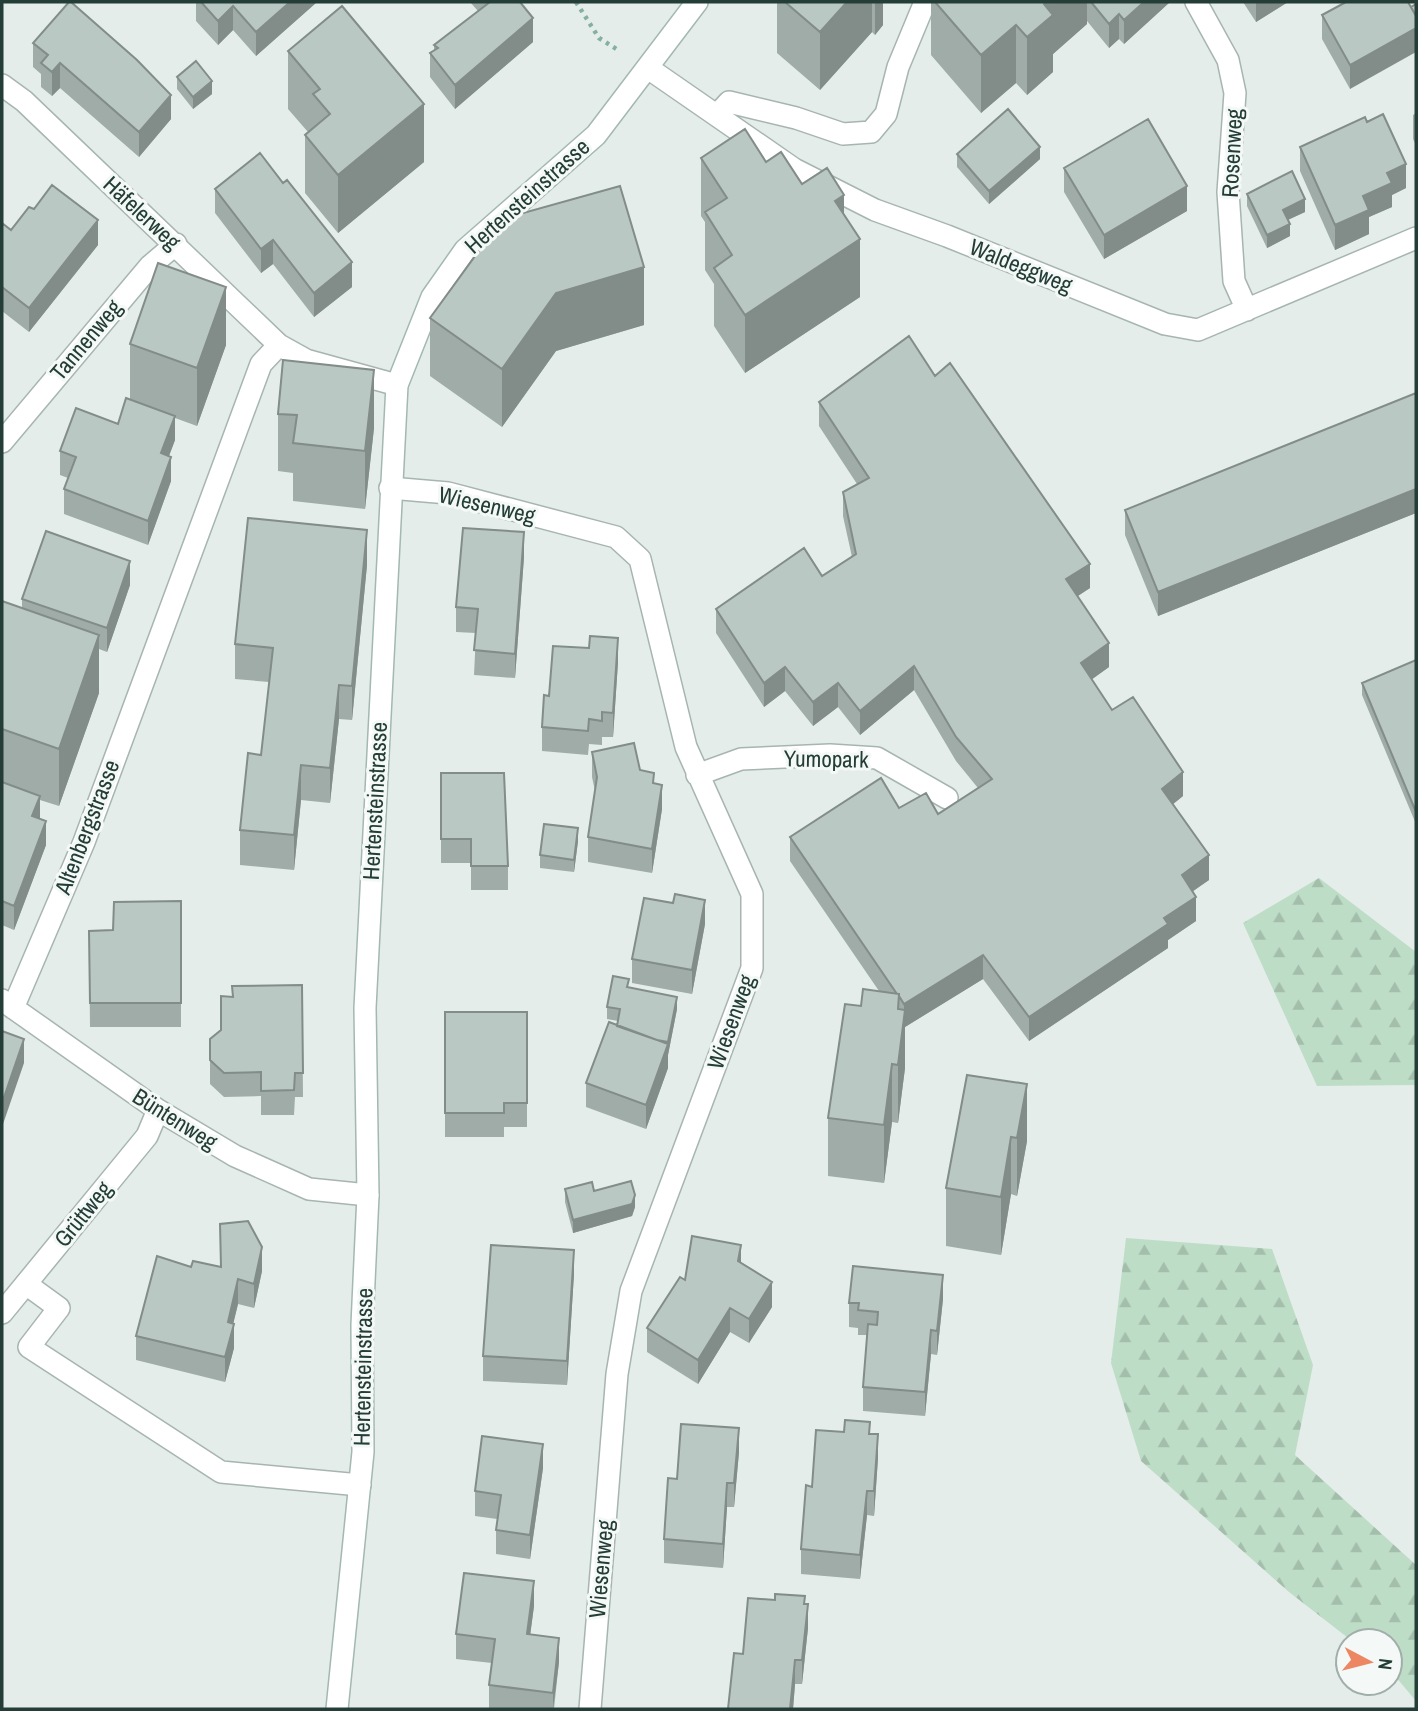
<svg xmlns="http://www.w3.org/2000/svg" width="1418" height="1711" viewBox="0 0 1418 1711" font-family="'Archivo Narrow',sans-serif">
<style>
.forest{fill:url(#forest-firs)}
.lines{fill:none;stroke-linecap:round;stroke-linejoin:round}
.lane-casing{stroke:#a7b5b0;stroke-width:24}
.street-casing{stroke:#a7b5b0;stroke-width:24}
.secondary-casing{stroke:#a3b8b1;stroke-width:24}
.path{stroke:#86afa3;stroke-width:4.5;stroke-dasharray:3.5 5;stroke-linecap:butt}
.lane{stroke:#fff;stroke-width:21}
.street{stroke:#fff;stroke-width:21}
.secondary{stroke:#fff;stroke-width:21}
.wall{fill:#9faca7}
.shaded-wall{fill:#828c88}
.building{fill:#b9c8c2;stroke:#828c88;stroke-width:2}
.labels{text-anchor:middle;stroke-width:6;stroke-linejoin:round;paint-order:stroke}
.street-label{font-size:23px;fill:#243e37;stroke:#f4f9f7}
</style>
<defs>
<pattern id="forest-firs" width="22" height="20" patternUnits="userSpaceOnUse" patternTransform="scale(1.75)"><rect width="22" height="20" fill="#beddc7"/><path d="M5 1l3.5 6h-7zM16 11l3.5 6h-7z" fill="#a3bfac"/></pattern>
</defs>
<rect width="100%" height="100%" fill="#e4ede9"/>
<path class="forest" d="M1319 878 1416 952V1085L1317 1086 1243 923Z
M1126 1238 1272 1249 1313 1365 1295 1455 1416 1565V1701L1390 1670V1641H1352L1289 1592 1141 1461 1111 1363Z"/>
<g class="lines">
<defs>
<path id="lane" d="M26 1284 59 1308 29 1347 221 1472 360 1485"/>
<path id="street" d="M1196 2 1228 60 1235 93 1228 192 1234 281 1247 310
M648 68 794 169 875 210 947 236 1165 324 1198 330 1416 238
M2 85 24 101 279 345 306 360 397 385
M717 115 729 102 796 118 843 134 871 132 886 114 898 67 925 2
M2 442 150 266 176 244
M390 488 448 493 616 537 640 559 686 747 752 894V968L631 1291 617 1374 590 1709
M697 775 741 759 830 755 877 758 947 798
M2 1000 158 1110 235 1156 309 1189 368 1195
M13 1008 84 842 261 364 279 345
M2 1313 147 1136 158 1110"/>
<path id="secondary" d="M337 1709 363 1452 362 1325 368 1195 365 1008 397 385 432 297 465 250 596 135 697 2"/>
</defs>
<use href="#lane" class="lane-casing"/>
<use href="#street" class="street-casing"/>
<use href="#secondary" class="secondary-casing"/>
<path class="path" d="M576 2 599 38 618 50"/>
<use href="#lane" class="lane"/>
<use href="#street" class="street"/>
<use href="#secondary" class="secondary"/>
</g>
<path class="wall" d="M196 2H317L256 56 233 30 218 45 196 21Z
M470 2H520L533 42 455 109 430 77V53L434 51V45L478 11Z
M777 2H883V25L875 35 872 32 820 90 777 53Z
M931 2H1170L1124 44 1119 39 1109 48 1087 21V24L1053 54V72L1027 95 1016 83 981 113 931 55Z
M1243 2H1288L1256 22Z
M1408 2 1350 89 1322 39V15Z
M33 43 171 119 139 157 60 88 52 96 41 87V74L33 67Z
M288 51 424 162 338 233 305 193V135L308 132 288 109Z
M177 77 212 94 193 109 177 89Z
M1416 113V145L1413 139V115Z
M1367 122 1406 188 1392 195V207L1369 217V234L1335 250 1300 171V147Z
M957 154 1040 159 989 204 957 167Z
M701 158 802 184 844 216 860 297 745 373 714 326V284L705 270V222L701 216Z
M1064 168 1187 211 1104 259 1064 192Z
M215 189 352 287 314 317 273 264 261 273 215 213Z
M1247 194 1305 212 1288 220 1290 236 1267 248 1247 206Z
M2 223 11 230 98 245 29 332 2 311Z
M430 318 644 325 556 351 502 427 430 376Z
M130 344 226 345 197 426 175 418V440L169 456 171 481 148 545 64 514V489L68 478 60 475V451L118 424 130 399Z
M283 360 374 428 365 509 293 501V473L278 471V414Z
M935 376 1090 588 1077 596 1109 667 1091 680 1112 710 1183 796 1173 804 1209 880 1192 891 1196 921 1168 940V948L1029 1041 983 979 905 1027V1068L898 1123 892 1122 884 1183 828 1176V1118L861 1006 879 991 790 861V837L899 808 938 814 978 788 956 761 914 690 860 735 838 707 813 726 785 691 764 707 716 633V609L822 576 852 557 843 516V492L857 484 819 426V402Z
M1416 393V513L1158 616 1125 535V510Z
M524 557 515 678 474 675 476 633 456 632V607Z
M367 565 352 720 339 719 330 803 301 800 294 870 240 865V830L261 755 269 682 235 679V644Z
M130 585 107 652 99 649V693L59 806 40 800V819L46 845 14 930 2 925V601L22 608V599Z
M1416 660V824L1362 695V683Z
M618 662 613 737H602V745L589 744 588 755 542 751V727L549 696Z
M592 752 640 770 654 784 662 809 652 873 588 862V837L595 791 592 777Z
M441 773 508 866V890H471V863H441Z
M578 841 574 872 540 868V855Z
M181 901V1027H90L89 931 113 930Z
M705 924 692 994 632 983V959Z
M302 985 303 1097H295L294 1115H261V1096L224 1097 210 1084V1039L221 1030 232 997Z
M629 987 677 1009 668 1055V1068L646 1129 586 1107V1083L617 1026 618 1021 607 1019V1007Z
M445 1012H527V1127H504V1137H445Z
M1027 1084V1141L1017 1196 1011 1194 1001 1255 946 1246V1188Z
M565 1189 594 1191 635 1207 632 1216 573 1233 565 1202Z
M220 1224 262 1271 254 1308 238 1304 233 1323 234 1348 225 1382 136 1360V1336L191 1267H221Z
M741 1263 772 1307 749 1343 730 1332 698 1384 647 1352V1328L685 1280Z
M574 1274 567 1385 483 1381V1356Z
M943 1299 937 1355 931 1354 925 1416 863 1411V1387L867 1335H858V1328L849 1327V1303Z
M870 1434 878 1458 874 1516 867 1515 860 1579 801 1574V1549L812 1487Z
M739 1452 734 1507H727L723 1568 664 1563V1539L677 1479Z
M543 1468 530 1559 496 1554V1530L497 1519 475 1516V1491Z
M805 1604 808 1628 802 1684H795L793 1709H728L743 1654Z
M534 1606 530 1635 559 1662 554 1709H489V1685L492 1663 456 1659V1634Z"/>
<path class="shaded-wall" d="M290 2H317L256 56V32Z
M847 2H872V32L820 90V32Z
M875 2H883V25L875 35Z
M1046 2H1087V24L1053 54V72L1027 95V37L1044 4Z
M1144 2H1170L1124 44V20Z
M1256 2H1288L1256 22Z
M233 6V30L218 45V21Z
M1119 14V39L1109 48V24Z
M533 18V42L455 109V85Z
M1016 25V83L981 113V55Z
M1416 28V52L1350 89V65Z
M60 63V88L52 96V72Z
M212 81V94L193 109V97Z
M171 95V119L139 157V132Z
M424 104V162L338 233V175Z
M1040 147V159L989 204V191Z
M1406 164V188L1392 195V207L1369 217V234L1335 250V225L1387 173Z
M1187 186V211L1104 259V235Z
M844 195V250L860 239V297L745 373V315L835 201Z
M1305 199V212L1283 222V210Z
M98 220V245L29 332V308Z
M1290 224V236L1267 248V235Z
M273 240V264L261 273V249Z
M352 262V287L314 317V293Z
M644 267V325L556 351 502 427V369L556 293Z
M226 287V345L197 426V368Z
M374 370V428L365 509V451Z
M175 416V440L161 477V453Z
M171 457V481L148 545V521Z
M1416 489V513L1158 616V592Z
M367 530V565L352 720V686Z
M524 532V557L515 678V654Z
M130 561V585L107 652V628Z
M1090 564V588L1066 604V579Z
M99 635V693L59 806V749Z
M618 638V662L613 737V713Z
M1109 643V667L1081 687V663Z
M914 666V690L860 735V711Z
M785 667V691L764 707V683Z
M838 683V707L813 726V702Z
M339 685V719L330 803V768Z
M301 765V800L294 870V835Z
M1183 772V796L1162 813V789Z
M662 785V809L652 873V849Z
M40 796V820L32 816Z
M46 821V845L14 930V906Z
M578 828V841L574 872V860Z
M1209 855V880L1182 899V875Z
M1196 897V921L1168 940V948L1029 1041V1017L1164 918Z
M705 900V924L692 994V970Z
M983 955V979L905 1027V1068L898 1123V1065L904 1016V1004Z
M677 997V1009L668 1055V1042Z
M24 1039V1063L2 1127V1103Z
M668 1044V1068L646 1129V1105Z
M892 1064V1122L884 1183V1125Z
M1027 1084V1141L1017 1196V1138Z
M1011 1137V1194L1001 1255V1197Z
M635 1195V1207L632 1216 573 1233V1220Z
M741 1245V1269L738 1261Z
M262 1247V1271L254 1308V1284Z
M574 1250V1274L567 1385V1361Z
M943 1275V1299L937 1355V1331Z
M238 1279V1304L228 1346V1322Z
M772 1282V1307L749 1343V1319Z
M730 1308V1332L698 1384V1360Z
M234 1324V1348L225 1382V1357Z
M931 1330V1354L925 1416V1392Z
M739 1428V1452L734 1507V1483Z
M878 1434V1458L874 1516V1491Z
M543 1444V1468L530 1559V1535Z
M727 1483V1507L723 1568V1544Z
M867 1491V1515L860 1579V1555Z
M534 1581V1606L527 1659V1634Z
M808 1604V1628L802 1684V1660Z
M559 1638V1662L553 1709V1693Z
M795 1660V1684L793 1709H790Z"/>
<path class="building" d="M69 2H71L137 60 171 95 139 132 60 63 52 72 41 63 48 55 33 43Z
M201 2H290L256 32 233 6 218 21Z
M490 2H520L533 18 455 85 430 53 438 48 434 45Z
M785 2H847L820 32Z
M935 2H1046L1044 4 1053 15 1027 37 1016 25 981 55Z
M1091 2H1144L1124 20 1119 14 1109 24Z
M1346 2H1408L1416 16V28L1350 65 1322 15Z
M1416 4V16L1411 7Z
M342 6 424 104 338 175 305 135 330 114 313 94 320 89 288 51Z
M196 61 212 81 193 97 177 77Z
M1008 109 1040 147 989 191 957 154Z
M1383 114 1406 164 1387 173 1392 183 1363 196 1369 210 1335 225 1300 147 1365 117 1367 122Z
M1148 119 1187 186 1104 235 1064 168Z
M745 129 766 162 781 152 802 184 827 168 844 195 835 201 860 239 745 315 714 268 732 255 705 212 727 198 701 158Z
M260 153 283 183 287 180 352 262 314 293 273 240 261 249 215 189Z
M1292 171 1305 199 1283 210 1290 224 1267 235 1247 194Z
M52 185 98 220 29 308 2 287V223L11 230 29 207 34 209Z
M620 186 644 267 556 293 502 369 430 318 502 219Z
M158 263 226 287 197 368 130 344Z
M909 336 935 376 950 363 1090 564 1066 579 1109 643 1081 663 1112 710 1133 697 1183 772 1162 789 1209 855 1182 875 1196 897 1164 918 1168 924 1029 1017 983 955 904 1004 899 996V994H897L790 837 881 778 899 808 926 793 938 814 992 779 956 737 914 666 860 711 838 683 813 702 785 667 764 683 716 609 804 548 822 576 856 554 843 492 869 478 819 402Z
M283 360 374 370 365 451 293 443 297 415 278 414Z
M1416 393V489L1158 592 1125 510Z
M126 398 175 416 161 453 171 457 148 521 64 489 76 457 60 451 76 408 118 424Z
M248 518 367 530 352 686 339 685 330 768 301 765 294 835 240 830 248 753 261 755 273 648 235 644Z
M463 528 524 532 515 654 474 650 478 609 456 607Z
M46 531 130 561 107 628 22 599Z
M2 601 99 635 59 749 2 729Z
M590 636 618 638 613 713 602 712V721L589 719 588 731 542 727 544 695 549 696 553 646 589 648Z
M1416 660V812L1362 683Z
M634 743 640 770 654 773 653 783 662 785 652 849 588 837 597 777 592 752Z
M441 773H504L508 866H471V839H441Z
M2 782 40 796 32 816 46 821 14 906 2 901Z
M544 824 578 828 574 860 540 855Z
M675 894 705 900 692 970 632 959 644 898 673 903Z
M181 901V1003H90L89 931 113 930 114 902Z
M613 976 629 979 627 987 677 997 668 1042 657 1040 617 1026 620 1009 607 1007Z
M302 985 303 1073H295L294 1090 261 1091V1072L224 1073 210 1060V1039L221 1030V996L233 997 232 986Z
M863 989 899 994 898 1009 905 1010 898 1065 892 1064 884 1125 828 1118 845 1004 861 1006Z
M445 1012H527V1103H504V1113H445Z
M609 1022 668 1044 646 1105 586 1083Z
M2 1031 24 1039 2 1103Z
M967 1075 1027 1084 1017 1138 1011 1137 1001 1197 946 1188Z
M631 1181 635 1195 632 1204 573 1220 565 1189 592 1182 594 1191Z
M248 1221 262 1247 254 1284 238 1279 228 1322 234 1324 225 1357 136 1336 157 1256 191 1267 193 1261 221 1267 220 1224Z
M692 1236 741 1245 738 1261 772 1282 749 1319 730 1308 698 1360 647 1328 680 1277 685 1280Z
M491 1245 574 1250 567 1361 483 1356Z
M853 1266 943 1275 937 1331 931 1330 925 1392 863 1387 868 1324 877 1325 878 1312 858 1310 859 1303H849Z
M845 1420 870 1422 869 1434H878L874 1491H867L860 1555 801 1549 806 1485 812 1487 816 1430 844 1432Z
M681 1424 739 1428 734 1483H727L723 1544 664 1539 668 1478 677 1479Z
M482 1436 543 1444 530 1535 496 1530 501 1495 475 1491Z
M464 1573 534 1581 527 1634 559 1638 553 1693 489 1685 495 1639 456 1634Z
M775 1594 805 1596 804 1604H808L802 1660H795L790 1709H728L734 1653 743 1654 748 1598 775 1600Z"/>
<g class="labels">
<g class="street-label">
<text transform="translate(1232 153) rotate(-87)" y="8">Rosenweg</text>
<text transform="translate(527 196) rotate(-42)" y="8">Hertensteinstrasse</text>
<text transform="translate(142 213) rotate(43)" y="8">Häfelerweg</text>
<text transform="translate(1021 266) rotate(22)" y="8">Waldeggweg</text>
<text transform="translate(86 340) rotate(-50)" y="8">Tannenweg</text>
<text transform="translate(487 505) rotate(13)" y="8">Wiesenweg</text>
<text transform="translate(826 759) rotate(1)" y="8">Yumopark</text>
<text transform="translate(375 801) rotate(-87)" y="8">Hertensteinstrasse</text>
<text transform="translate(87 827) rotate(-69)" y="8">Altenbergstrasse</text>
<text transform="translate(731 1022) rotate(-70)" y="8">Wiesenweg</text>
<text transform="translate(175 1119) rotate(32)" y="8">Büntenweg</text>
<text transform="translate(83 1214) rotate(-51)" y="8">Grüttweg</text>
<text transform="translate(363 1367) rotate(-89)" y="8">Hertensteinstrasse</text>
<text transform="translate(601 1569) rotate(-85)" y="8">Wiesenweg</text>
</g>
</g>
<rect width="1418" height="1711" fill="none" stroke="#243e37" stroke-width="7"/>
<g transform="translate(1369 1662) rotate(97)"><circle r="33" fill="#f4f9f7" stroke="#a1aeaa" stroke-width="2"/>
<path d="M0-5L12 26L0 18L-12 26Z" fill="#ec8663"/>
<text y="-10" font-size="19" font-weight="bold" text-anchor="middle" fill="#243e37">N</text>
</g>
</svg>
